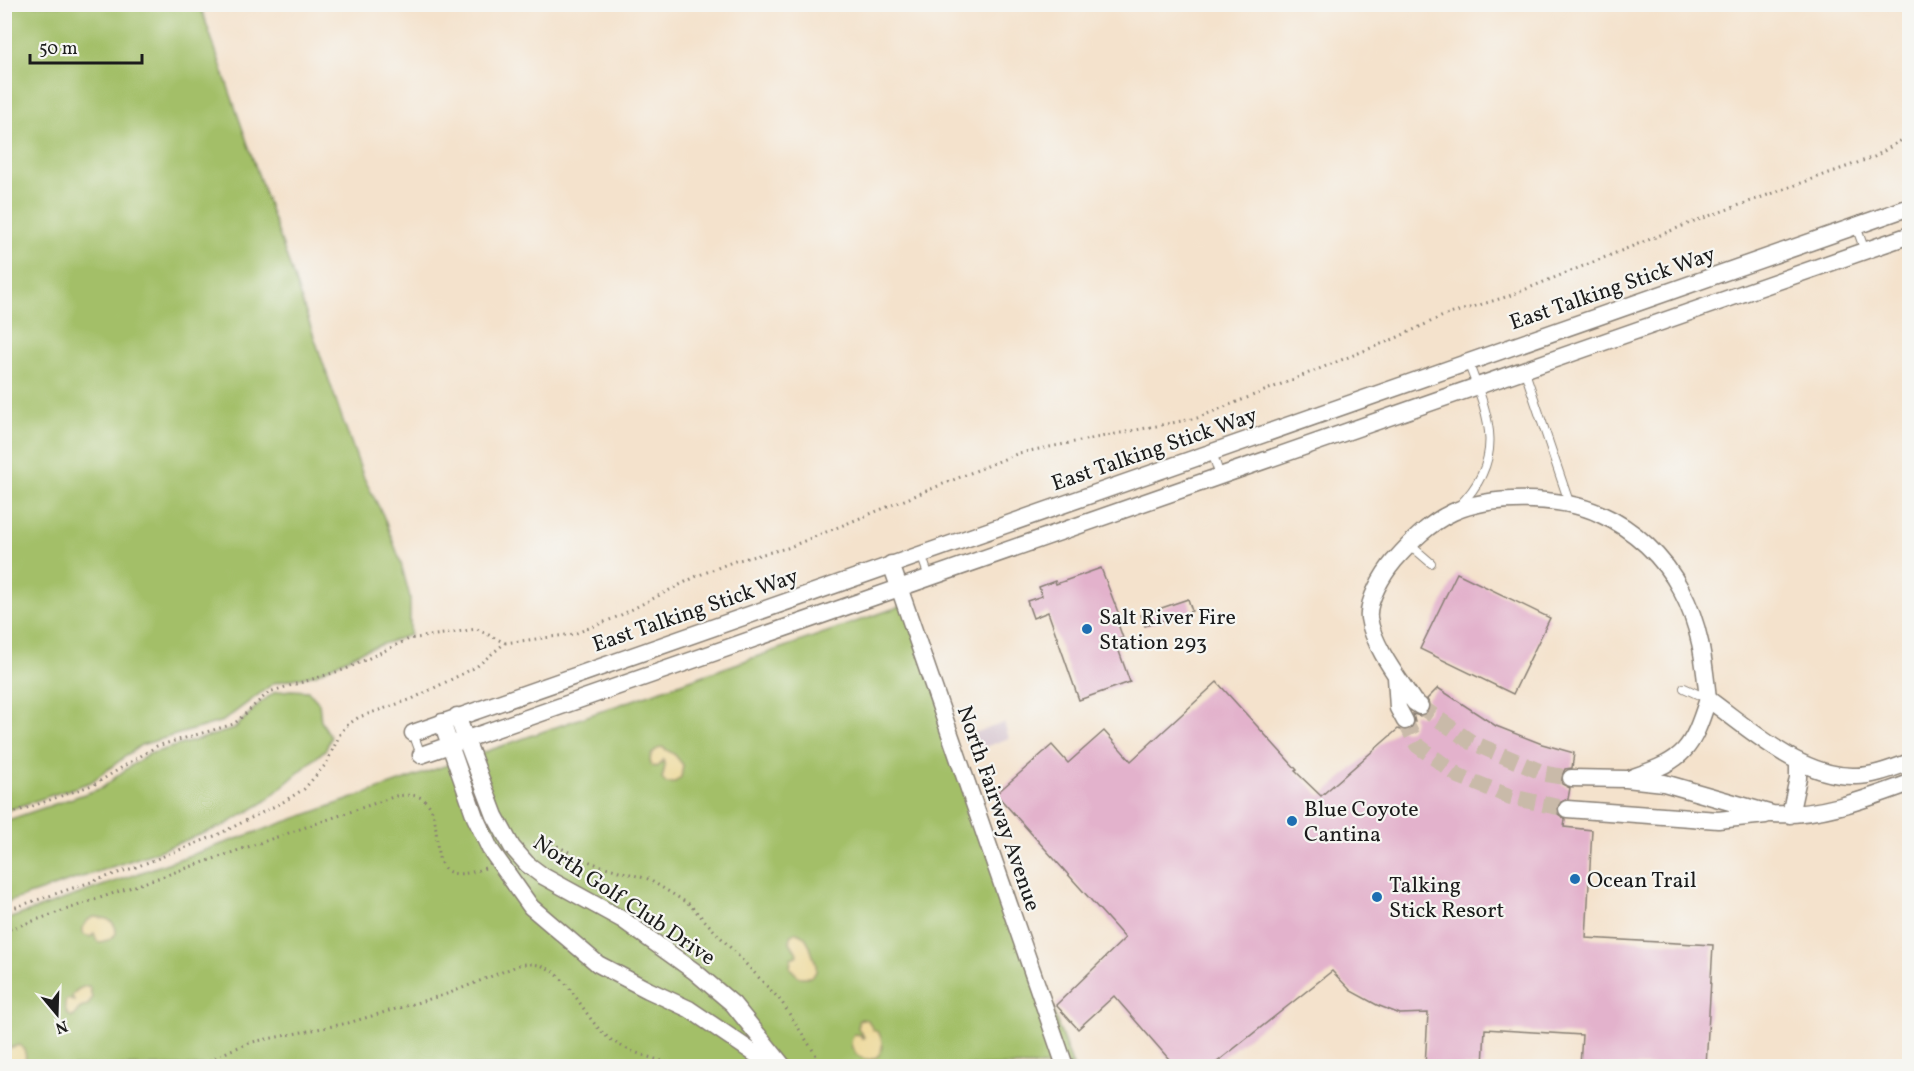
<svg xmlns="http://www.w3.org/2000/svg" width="1914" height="1071" viewBox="0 0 1914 1071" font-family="Vollkorn,serif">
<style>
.industrial{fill:#d1bdca}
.green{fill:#a3bf67;stroke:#606e42;stroke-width:1.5}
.sand{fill:#eeda9e;stroke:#857b5d;stroke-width:1.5}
.building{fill:#e3b2cc}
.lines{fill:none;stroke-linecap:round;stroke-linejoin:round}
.minor-tunnel{stroke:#c9baa9;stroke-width:16;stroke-dasharray:16 8;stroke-linecap:butt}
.service-casing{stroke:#887f74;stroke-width:10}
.minor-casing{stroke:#887f74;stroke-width:19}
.path{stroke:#887f74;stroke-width:3;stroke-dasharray:1.5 4.5;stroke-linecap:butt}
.service{stroke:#fff;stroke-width:8}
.minor{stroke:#fff;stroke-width:16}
.poi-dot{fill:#1f6fb2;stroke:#f6f6f2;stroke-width:2}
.labels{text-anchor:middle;stroke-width:4.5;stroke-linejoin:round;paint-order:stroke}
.street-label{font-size:22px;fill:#1c1c1c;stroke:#f6f6f2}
.poi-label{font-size:22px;fill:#1c1c1c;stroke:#f6f6f2;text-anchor:start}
</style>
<rect width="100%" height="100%" fill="#f6f6f2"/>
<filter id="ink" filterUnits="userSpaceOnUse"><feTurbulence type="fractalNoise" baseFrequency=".0167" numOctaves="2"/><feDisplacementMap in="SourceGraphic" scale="12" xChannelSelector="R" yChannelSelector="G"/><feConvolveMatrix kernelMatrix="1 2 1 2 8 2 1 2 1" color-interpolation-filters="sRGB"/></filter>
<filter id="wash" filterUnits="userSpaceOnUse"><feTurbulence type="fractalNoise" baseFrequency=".008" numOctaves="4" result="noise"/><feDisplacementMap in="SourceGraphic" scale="24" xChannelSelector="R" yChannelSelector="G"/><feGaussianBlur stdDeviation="1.35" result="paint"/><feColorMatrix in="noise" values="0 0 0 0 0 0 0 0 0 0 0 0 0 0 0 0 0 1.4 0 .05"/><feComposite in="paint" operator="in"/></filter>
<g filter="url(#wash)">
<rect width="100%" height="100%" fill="#f4e2cc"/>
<path class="industrial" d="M1004 723 1009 738 979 749 974 733Z"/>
<path class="green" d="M4 5H200L341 415 364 478 383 515 400 560 410 597V635L362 651 316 674 274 683 223 721 141 745 91 782 5 811Z
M904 605 1073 1066H5V920Z
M291 690 308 691 319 703 321 721 331 737 326 749 263 803 225 825 153 853 5 903V821L102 788 126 769 149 754 234 729 260 703 275 692Z"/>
<path class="sand" d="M662 747 675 755 683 765 681 777 674 783H666L662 779 665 766 663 760 657 767 652 766C647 757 653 750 662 747Z
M94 917C106 917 117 921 116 934L108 940 100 942 97 941 94 933 91 937 84 935C80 927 86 920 94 917Z
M796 932C810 935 810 952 816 963V972L810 977H799L790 968 791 958 798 955 790 942V936Z
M89 986 92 998 89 1004 79 1009 73 1017 68 1015C65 1009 63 1004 67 999L74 1001 72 996C75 990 82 986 89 986Z
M861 1019 868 1020 873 1030 878 1032C882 1038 884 1044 881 1051 872 1071 842 1052 854 1034L861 1035 862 1039 864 1037 858 1028V1021Z
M19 1045C27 1050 27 1059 23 1066H5L6 1049Z"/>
<g id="blocks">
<path class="building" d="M1101 568 1121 620 1117 621 1123 638 1115 640 1130 682 1079 700 1048 612 1033 618 1027 601 1042 596 1039 587 1055 581 1056 584Z
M1457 573 1550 618 1513 694 1420 649Z
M1188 599 1192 611 1145 626 1141 615Z
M1217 682 1297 770 1295 771 1321 796 1398 729 1404 731 1410 730 1415 722 1413 714 1420 716 1428 712 1430 706 1427 699 1438 688 1496 726 1542 744 1574 753 1572 768 1565 769 1561 777 1562 784 1570 788 1568 799 1559 803 1557 809 1558 814 1565 819 1564 827 1592 830 1586 938 1713 945 1706 1066H1580L1582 1035 1485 1029 1483 1066H1425L1428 1013 1400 1014 1377 1005 1351 991 1332 971 1212 1066H1175L1114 996 1078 1029 1056 1005 1125 938 996 794 1052 745 1068 763 1104 731 1131 761Z"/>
</g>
</g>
<g filter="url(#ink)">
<use href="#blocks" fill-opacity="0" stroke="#887f74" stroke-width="1.5"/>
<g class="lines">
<path class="minor-tunnel" d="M1420 706 1471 742 1546 774 1571 778
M1405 721 1417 745 1459 776 1511 797 1567 809"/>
<defs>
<path id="service" d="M1856 226 1865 251
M1524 369 1570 505
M1212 452 1220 476
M1459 506C1507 458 1489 417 1468 362
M1409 544 1431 563
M921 554 929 577
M1684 688 1708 699
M413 733 421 755"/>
<path id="minor" d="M891 564 1065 1066
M1396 677 1398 708 1405 721
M1420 706 1414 702C1399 679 1373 646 1369 618 1367 601 1383 574 1394 561 1411 542 1429 523 1453 512 1492 495 1561 496 1600 514 1634 529 1664 557 1681 590 1700 625 1704 660 1708 699 1750 729 1802 778 1856 776 1874 776 1893 768 1910 762
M457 716 495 816 512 847 527 864 543 876 623 920 694 971 733 1004 783 1066
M442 722 475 817 490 849 531 907 598 964 648 990 689 1009 773 1066
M413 733 1910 207
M421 755 1910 235
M1633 777C1685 760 1692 749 1708 699
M1571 778 1626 779 1664 783 1772 814C1819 817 1866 799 1910 783
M1567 809 1718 820 1766 815
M1790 815 1798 778V761"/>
</defs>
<use href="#service" class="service-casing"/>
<use href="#minor" class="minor-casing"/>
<path class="path" d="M4 816 95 784 157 746 234 724 269 692 346 669 409 639 477 629 505 643
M534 843 550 842 578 857 598 865 648 879 689 904 781 1001 823 1066
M4 911 136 867 217 835 283 802 304 789 326 764 340 734 346 726 359 717 412 699 476 667 505 643 574 634 617 617 697 576 735 561 787 548 1019 453 1197 418 1396 338 1443 316 1509 296 1695 221 1874 157 1910 135
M4 931 396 796C405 795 416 794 423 799 453 820 412 895 485 868
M199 1066 231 1050 252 1042 348 1023 450 993 519 965C567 955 578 1016 610 1039 629 1053 656 1059 679 1066"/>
<use href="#service" class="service"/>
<use href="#minor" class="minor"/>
</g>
</g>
<g class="poi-dot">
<circle cx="1087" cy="629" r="6"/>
<circle cx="1292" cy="821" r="6"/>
<circle cx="1575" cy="879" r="6"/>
<circle cx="1377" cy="897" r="6"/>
</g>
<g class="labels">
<g class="street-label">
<text transform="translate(1612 287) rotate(-19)" y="8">East Talking Stick Way</text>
<text transform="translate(1154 448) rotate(-19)" y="8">East Talking Stick Way</text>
<text transform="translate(695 609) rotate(-19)" y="8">East Talking Stick Way</text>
<text transform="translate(1000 808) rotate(71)" y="8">North Fairway Avenue</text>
<text transform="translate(625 899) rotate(34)" y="8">North Golf Club Drive</text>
</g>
<g class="poi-label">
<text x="1099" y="624">Salt River Fire<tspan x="1099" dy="25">Station 293</tspan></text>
<text x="1304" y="816">Blue Coyote<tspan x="1304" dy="25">Cantina</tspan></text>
<text x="1587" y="887">Ocean Trail</text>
<text x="1389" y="892">Talking<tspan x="1389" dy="25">Stick Resort</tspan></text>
</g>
</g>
<rect width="1914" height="1071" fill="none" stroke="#f6f6f2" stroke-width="24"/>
<g transform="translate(57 1014) rotate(161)" stroke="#f6f6f2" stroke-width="4.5" paint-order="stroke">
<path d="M0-4.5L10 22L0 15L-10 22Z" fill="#1c1c1c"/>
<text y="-9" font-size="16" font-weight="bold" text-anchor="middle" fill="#1c1c1c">N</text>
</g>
<path d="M30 54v9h112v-9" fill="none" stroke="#1c1c1c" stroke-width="3"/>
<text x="39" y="54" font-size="18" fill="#1c1c1c" stroke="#f6f6f2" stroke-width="4.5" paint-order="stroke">50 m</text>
</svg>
